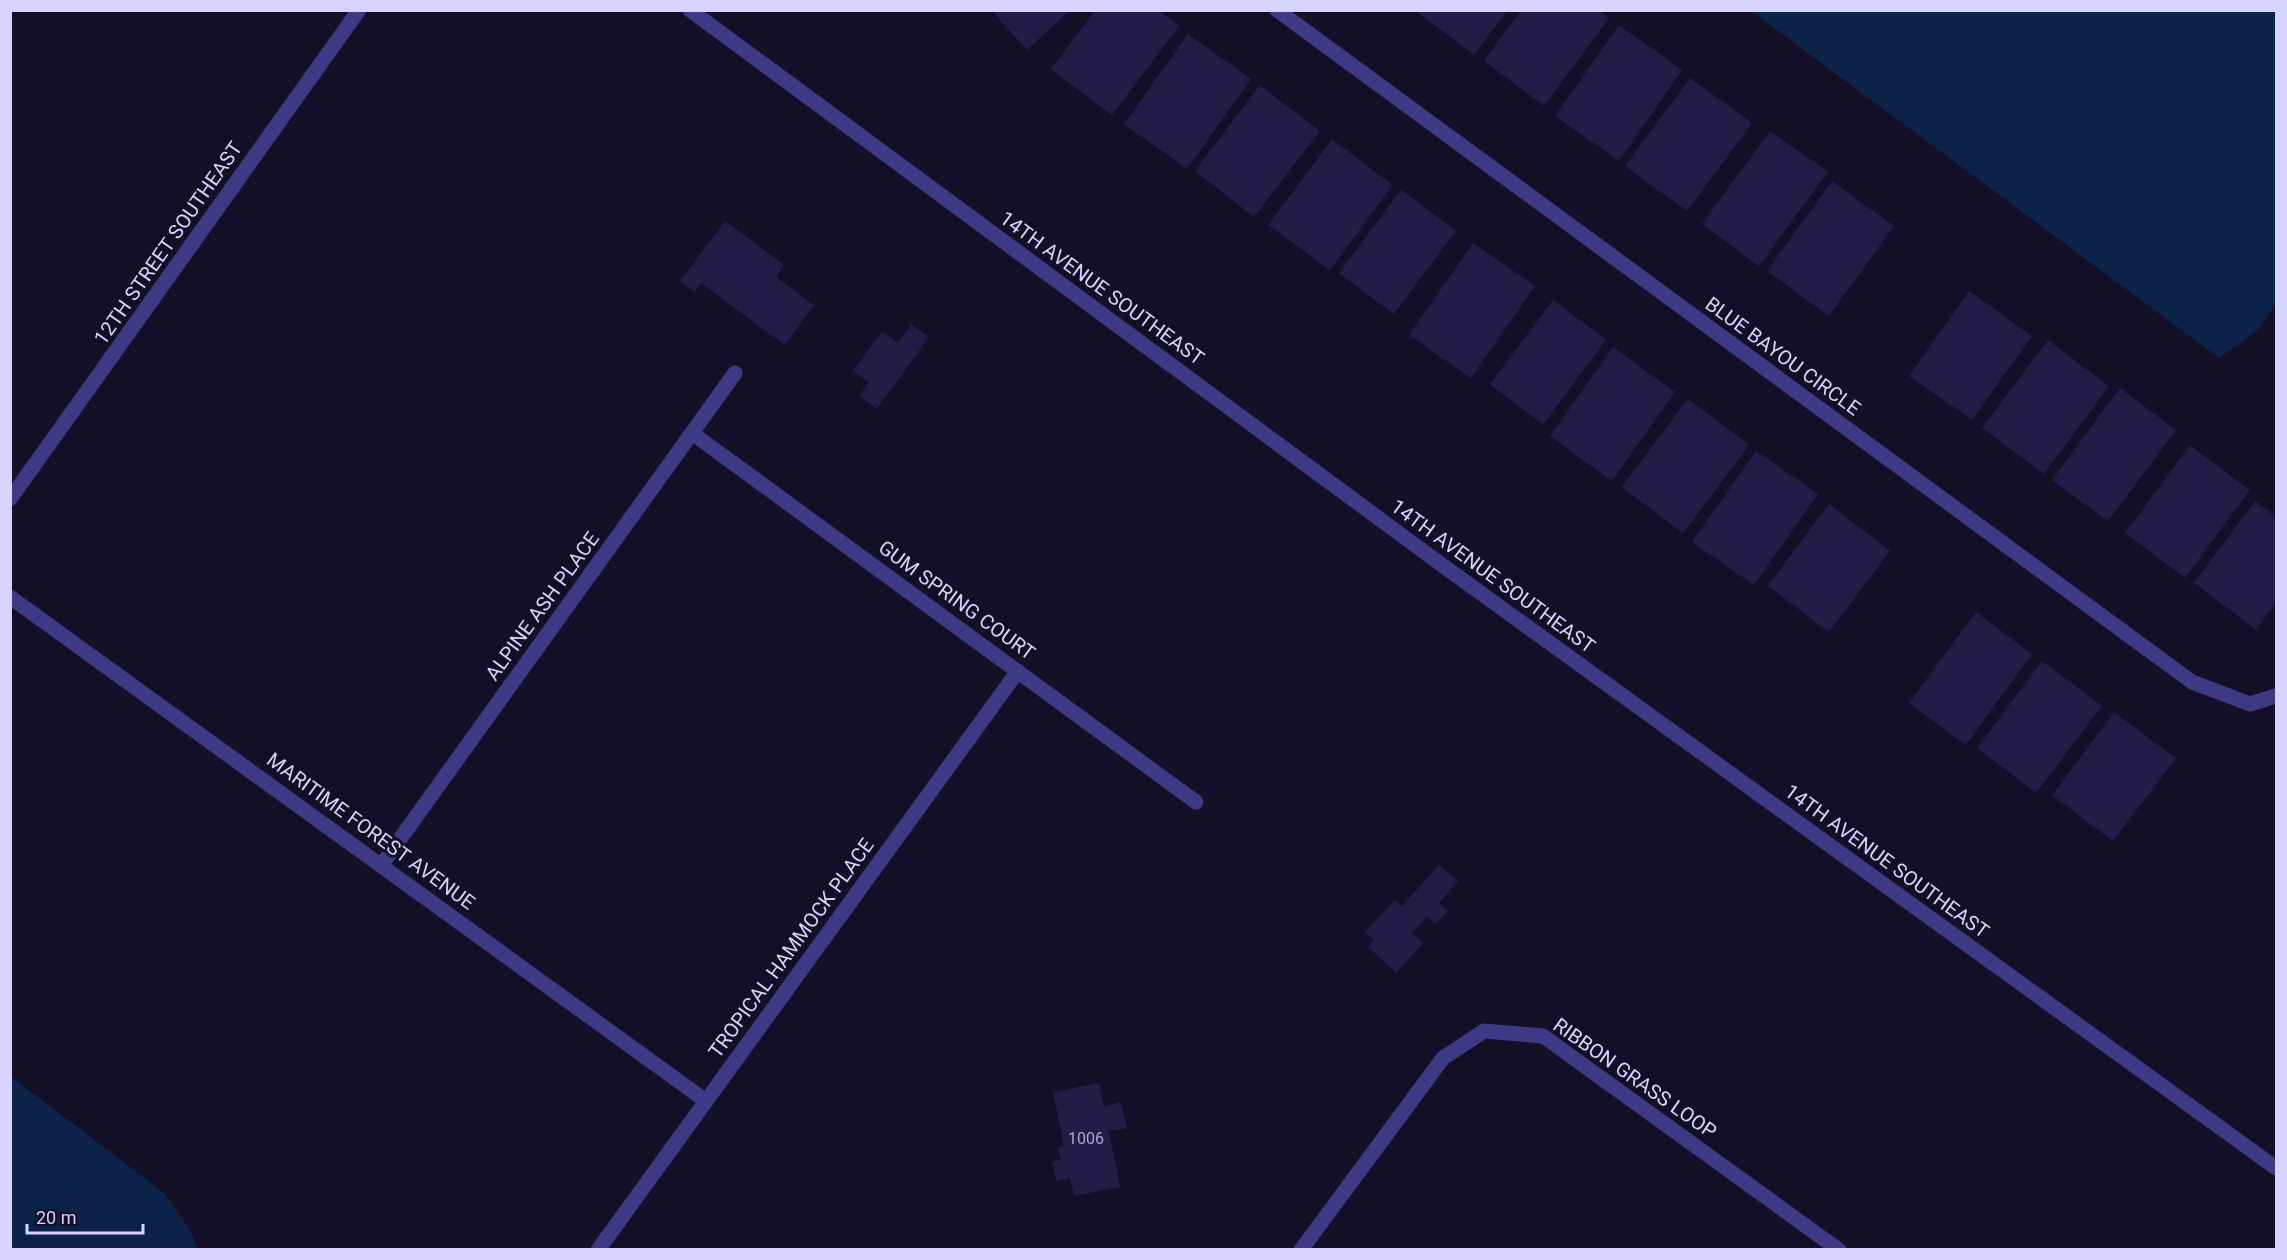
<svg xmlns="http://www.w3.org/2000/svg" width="2287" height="1260" viewBox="0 0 2287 1260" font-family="Roboto,sans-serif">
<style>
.water{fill:#0c2248}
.building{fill:#241b47}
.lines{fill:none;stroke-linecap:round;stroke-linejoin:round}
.minor{stroke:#3d3a85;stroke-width:15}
.labels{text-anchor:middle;stroke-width:6;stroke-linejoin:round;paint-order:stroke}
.number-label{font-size:16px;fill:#aca6d1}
.street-label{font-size:20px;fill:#d9d4ff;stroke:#130f26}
</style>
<rect width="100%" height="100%" fill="#130f26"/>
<path class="water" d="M1751 11H2276V304L2258 330 2219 358Z
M10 1076 164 1193 191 1231 197 1249H11Z"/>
<path class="building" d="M991 10H1070L1027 50Z
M1095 10H1158L1179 26 1112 115 1051 69Z
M1414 10H1508L1474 55Z
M1521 10H1600L1609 18 1544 106 1484 61Z
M1619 25 1682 70 1619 161 1555 116Z
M1188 34 1251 79 1187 169 1124 124Z
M1690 78 1752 123 1687 211 1625 166Z
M1260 85 1320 131 1254 217 1195 171Z
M1770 131 1828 172 1759 266 1702 224Z
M1332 139 1393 185 1330 270 1268 225Z
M1832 181 1894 226 1829 316 1767 271Z
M1401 190 1456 231 1394 314 1339 273Z
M725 221 784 265 776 277 814 305 785 345 701 283 695 292 680 281Z
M1473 243 1535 286 1471 378 1409 335Z
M1969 291 2032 336 1972 420 1909 376Z
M1553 300 1606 340 1543 425 1490 384Z
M911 324 929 337 877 409 859 396 869 382 853 371 882 331 898 343Z
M2048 340 2109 386 2044 474 1982 428Z
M1613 347 1675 392 1612 481 1550 436Z
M2120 388 2176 430 2108 521 2052 480Z
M1688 399 1749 445 1683 533 1622 487Z
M2190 445 2250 490 2185 578 2125 533Z
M1756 451 1818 494 1754 585 1692 542Z
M2255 501 2276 517V602L2256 630 2194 583Z
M1829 504 1890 551 1829 632 1768 586Z
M1976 612 2032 654 1966 745 1909 703Z
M2042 661 2102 706 2036 793 1977 748Z
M2114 712 2176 758 2113 841 2052 795Z
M1439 865 1458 881 1439 903 1448 911 1435 924 1427 917 1412 933 1423 943 1396 973 1368 947 1374 940 1365 932 1395 900 1402 906Z
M1099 1083 1104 1106 1121 1102 1127 1128 1109 1131 1120 1187 1074 1196 1070 1178 1056 1181 1052 1161 1061 1160 1058 1147 1064 1145 1053 1092Z"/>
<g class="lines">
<path class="minor" d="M690 10 1442 565 2276 1168
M1277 10 2192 682 2250 704 2276 696
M692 433 1196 802
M10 499 359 10
M10 597 706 1101
M382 864 735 373
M598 1250 1018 671
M1301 1250 1443 1058 1484 1031 1543 1036 1839 1250"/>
</g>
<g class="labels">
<g class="number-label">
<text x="1086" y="1144">1006</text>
</g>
<g class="street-label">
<text transform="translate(168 243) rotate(-55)" y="7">12TH STREET SOUTHEAST</text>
<text transform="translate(1102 288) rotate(36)" y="7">14TH AVENUE SOUTHEAST</text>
<text transform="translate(1783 356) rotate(36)" y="7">BLUE BAYOU CIRCLE</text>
<text transform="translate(1493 576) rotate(36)" y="7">14TH AVENUE SOUTHEAST</text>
<text transform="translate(957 600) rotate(36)" y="7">GUM SPRING COURT</text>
<text transform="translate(542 606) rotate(-54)" y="7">ALPINE ASH PLACE</text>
<text transform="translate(371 831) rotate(36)" y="7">MARITIME FOREST AVENUE</text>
<text transform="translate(1887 861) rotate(36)" y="7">14TH AVENUE SOUTHEAST</text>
<text transform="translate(791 948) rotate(-54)" y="7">TROPICAL HAMMOCK PLACE</text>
<text transform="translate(1635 1078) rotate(35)" y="7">RIBBON GRASS LOOP</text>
</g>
</g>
<rect width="2287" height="1260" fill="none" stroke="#d9d4ff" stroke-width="24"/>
<path d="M27 1224v9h116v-9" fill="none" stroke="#d9d4ff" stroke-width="3"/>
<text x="36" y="1224" font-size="18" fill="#d9d4ff" stroke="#130f26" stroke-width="4.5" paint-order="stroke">20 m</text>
</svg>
